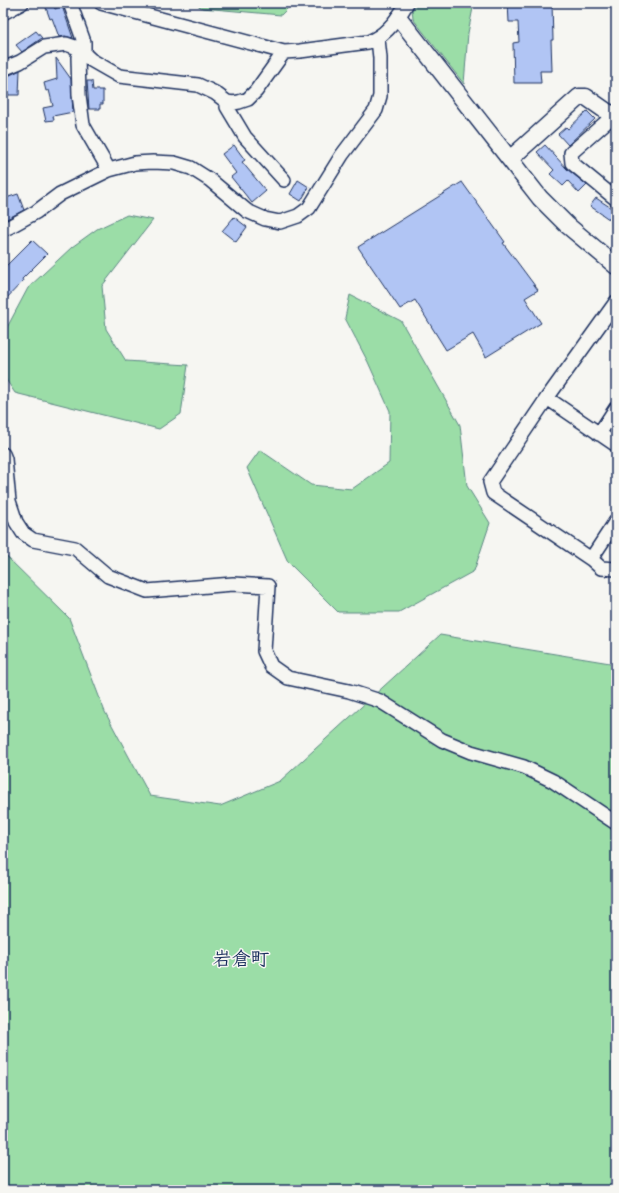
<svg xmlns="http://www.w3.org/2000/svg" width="619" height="1193" viewBox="0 0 619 1193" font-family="Caveat,'Klee One',sans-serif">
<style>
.green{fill:#9bdda7;stroke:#5b8682}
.building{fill:#b1c5f4;stroke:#1b2f5e}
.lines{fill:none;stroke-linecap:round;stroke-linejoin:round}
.minor-casing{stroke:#1b2f5e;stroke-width:16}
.tertiary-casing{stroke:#1b2f5e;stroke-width:19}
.minor{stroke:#f6f6f2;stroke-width:13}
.tertiary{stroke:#f6f6f2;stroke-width:16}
.labels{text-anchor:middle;stroke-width:3;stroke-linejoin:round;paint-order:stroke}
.quarter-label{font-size:19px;font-weight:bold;fill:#1b2f5e;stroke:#f6f6f2}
</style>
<rect width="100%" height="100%" fill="#f6f6f2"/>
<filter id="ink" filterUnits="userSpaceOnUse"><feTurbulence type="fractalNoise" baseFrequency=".025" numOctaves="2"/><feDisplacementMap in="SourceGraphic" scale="8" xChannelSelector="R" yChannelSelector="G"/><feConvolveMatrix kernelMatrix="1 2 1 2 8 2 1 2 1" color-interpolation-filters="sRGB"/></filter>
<g filter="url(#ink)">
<path class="green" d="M194 3H293L281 15 202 8Z
M419 3H474L468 33 464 84 413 19 412 9Z
M127 215 153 220 102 286 106 329 126 361 188 365 181 414 159 429 15 393 3 375V335L28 288 72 247 97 229Z
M350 295 401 321 460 425 467 486 490 523 474 571 399 612H338L288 562 247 468 260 450 311 485 352 489 389 463 390 411 368 362 345 318Z
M3 553 69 618 105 712 150 796 220 806 280 781 440 635 616 664V1190H14L4 1188 3 1190Z"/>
<path class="building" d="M51 3H53L55 9 62 6 73 38 65 36 59 37 52 18 50 19 45 5Z
M508 3H552L553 40H551L552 71H540L541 83H514L513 43 519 42 518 22H509Z
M36 31 42 38 22 52 16 45Z
M56 58 71 79 73 112 53 116 54 120 46 121 43 108 53 106 49 90 46 91 44 83 57 79Z
M20 70 19 95H7L8 76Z
M87 81H92L93 90H103V104H100V109H89Z
M587 111 595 119 568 145 558 134 566 127 568 129Z
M234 145 245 160 242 162 266 191 252 203 231 177 236 173 222 154Z
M545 145 567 169 587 185 579 193 568 181 563 186 550 174 554 170 537 152Z
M298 180 309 187 301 201 290 194Z
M462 182 505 242 503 243 538 290 525 298 541 323 486 357 473 334 446 350 415 300 400 309 358 247Z
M18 194 24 210 3 221V199Z
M596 198 616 211V224L590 206Z
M234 217 247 227 236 242 222 231Z
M32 240 47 254 22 279 23 281 3 302V269Z"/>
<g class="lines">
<defs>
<path id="minor" d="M70 3 84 42V50L78 57 79 95 83 125 109 170
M101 3 284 52 300 51 368 42C386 36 398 19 407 3
M3 13 22 3
M3 69 20 62 44 47 66 44 78 48 91 60 119 76 198 85 215 93 227 102 233 103 239 102 248 99 256 91 284 52
M227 102V107L245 137 284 180
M616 111 613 116 571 153 572 163 616 199
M3 229 9 227 36 212 60 194 109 170 135 163 153 162 174 163 191 168 210 180 247 211 265 219 280 222 298 216 309 208 342 155 376 110 380 96V58L378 39
M616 302 547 398 490 482 493 493 591 559 601 568 616 569
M547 398 616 445
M599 434 616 408
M3 454 5 459 9 501 16 522 23 533 33 540 75 548 108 576 147 591 233 584 268 586 264 651 271 666 288 678 349 691 380 701 442 740 471 752 524 767 553 781 616 823
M591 559 616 521"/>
<path id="tertiary" d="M399 18 540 198 567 225 616 266
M510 159 579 97H586L616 118"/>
</defs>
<use href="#minor" class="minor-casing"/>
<use href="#tertiary" class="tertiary-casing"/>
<use href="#minor" class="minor"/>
<use href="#tertiary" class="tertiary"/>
</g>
</g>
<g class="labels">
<g class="quarter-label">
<text x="241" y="965">岩倉町</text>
</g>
</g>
<rect width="619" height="1193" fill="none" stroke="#f6f6f2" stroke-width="16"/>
<rect x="8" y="8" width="603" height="1177" fill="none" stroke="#1b2f5e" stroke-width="1.5" filter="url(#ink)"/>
</svg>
